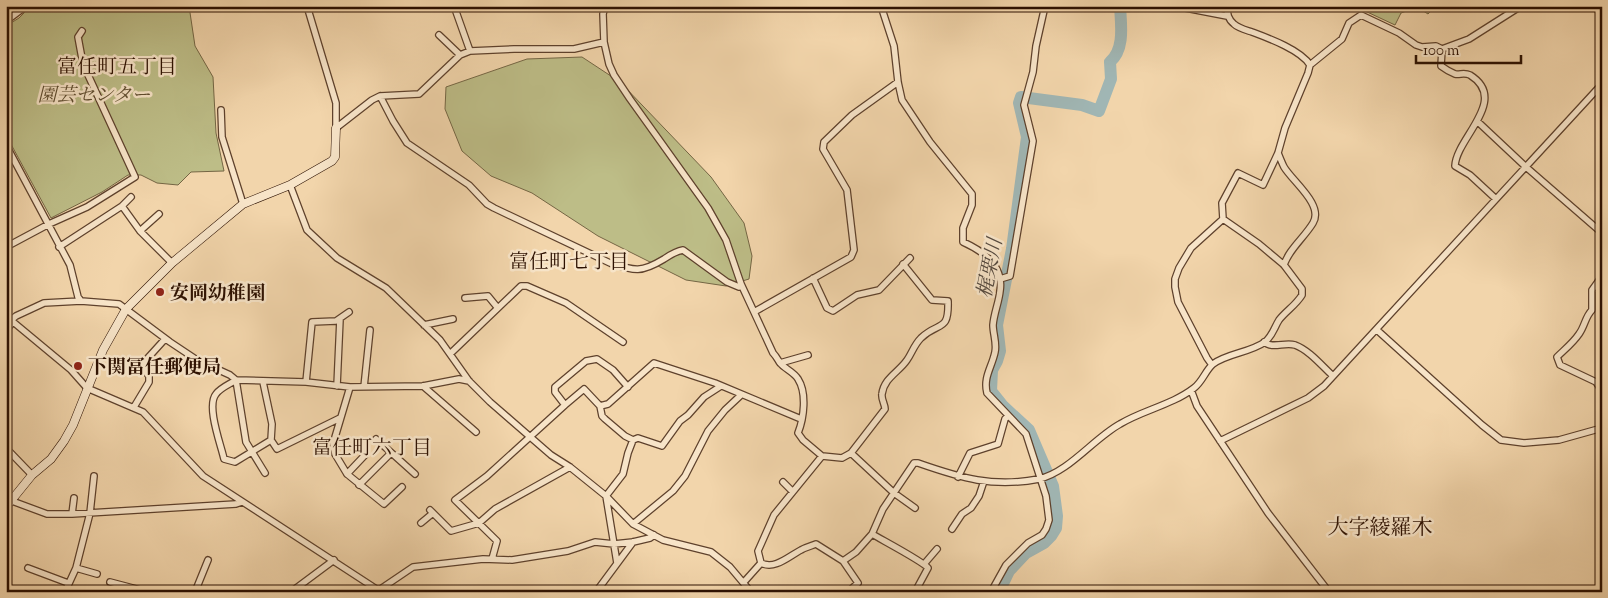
<svg xmlns="http://www.w3.org/2000/svg" width="1608" height="598" viewBox="0 0 1608 598" font-family="'Sorts Mill Goudy','Noto Serif JP',serif">
<style>
.green{fill:#bdbd87;stroke:#746644}
.lines{fill:none;stroke-linecap:round;stroke-linejoin:round}
.river{stroke:#a0b6b4;stroke-width:12}
.street-casing{stroke:#5e412c;stroke-width:8}
.secondary-casing{stroke:#2c1001;stroke-width:9}
.street{stroke:#f7e4c8;stroke-width:5.5}
.secondary{stroke:#f7e4c8;stroke-width:8}
.poi-dot{fill:#8f2418;stroke:#f7e4c8;stroke-width:2}
.labels{text-anchor:middle;stroke-width:5;stroke-linejoin:round;paint-order:stroke}
.park-label{font-size:19px;font-style:italic;fill:#5f4d30;stroke:#f7e4c8}
.poi-label{font-size:19px;font-weight:bold;fill:#2c1001;stroke:#f7e4c8;text-anchor:start}
.neighbourhood-label{font-size:20px;fill:#2c1001;stroke:#f7e4c8}
.water-label{font-size:20px;font-style:italic;fill:#554a40;stroke:#f7e4c8}
.quarter-label{font-size:21px;fill:#2c1001;stroke:#f7e4c8}
</style>
<rect width="100%" height="100%" fill="#f2d5ab"/>
<filter id="stains"><feTurbulence type="fractalNoise" baseFrequency=".004" numOctaves="4"/><feColorMatrix values="0 0 0 0 .2 0 0 0 0 .09 0 0 0 0 .02 0 0 0 .5 -.17"/></filter>
<radialGradient id="worn" r=".72"><stop offset=".6" stop-color="#630" stop-opacity="0"/><stop offset="1" stop-color="#630" stop-opacity=".3"/></radialGradient>
<path class="green" d="M31 6H189L195 46 213 77 216 133 224 171 191 172 178 185 157 183 141 175H128L102 192 51 218 6 135V26L19 18Z
M1353 6H1427L1431 11 1428 14 1417 7 1401 13 1395 25 1365 11V9Z
M582 57 620 82 711 177 744 223 752 256 749 279 726 286 686 280 598 236 532 193 491 176 462 151 445 109 446 87 527 59Z"/>
<g class="lines">
<path class="river" d="M999 592 1009 571 1026 553 1044 543 1051 536 1056 528 1057 516 1053 486 1029 430 1003 406 991 391 992 370 997 361 1000 351 997 325 1012 249 1027 137 1019 103 1021 97 1082 105 1099 111 1111 79 1110 62C1125 49 1121 25 1120 6"/>
<defs>
<path id="street" d="M307 6 336 103V128
M454 6 470 51
M605 6 603 14 604 42 609 64 614 75 630 99 708 208 726 240 741 284 773 353C776 356 778 360 780 363 785 369 794 372 798 379 807 393 804 418 798 433L803 440 822 456 842 458 851 453 885 409C885 404 881 399 882 394 884 378 899 372 907 360 912 353 914 345 921 338 939 321 949 333 948 301L932 300 903 264
M881 6 894 46 898 82 902 100 930 142 972 194V205L963 228V242C983 251 1004 266 1000 291 999 302 994 313 993 325 993 334 997 343 995 352 992 367 983 377 987 393L1026 434 1046 496 1049 520 1046 529 1042 535 1028 543 1006 565 991 592
M1175 6 1227 16
M1227 6C1227 14 1228 19 1234 24 1238 28 1246 30 1252 32 1268 38 1301 50 1310 65
M6 21 26 6
M439 35 460 55
M1442 49 1441 66C1445 69 1450 72 1455 74 1460 75 1464 72 1470 75 1510 100 1456 138 1455 166L1470 175 1496 199
M1442 49 1469 39 1521 6
M380 96 393 121 407 143 469 185 487 204 494 208 610 263C635 271 641 273 664 259 670 255 676 251 683 250L727 282 739 287 741 284
M221 110 222 137 243 204
M1477 121 1526 167 1602 233
M336 128 372 100 380 96 419 94 460 55 470 51 514 49H574L604 42
M6 145 70 265 78 297 81 301
M1278 153C1280 158 1282 163 1284 167 1293 182 1324 205 1313 223 1304 238 1289 249 1284 265
M290 185 307 230 337 258 386 288 440 340 469 381 490 402 551 455 570 467 606 496 633 524 663 540 711 552 730 567 751 592
M122 206 140 231 172 263
M1223 219 1222 203 1238 173 1263 185 1278 153 1285 128 1308 73 1310 65 1342 39 1349 23 1361 15 1399 33 1416 45 1422 47 1436 46 1442 49
M140 231 159 214
M6 247 49 224 87 207 135 177 83 64 78 37 82 31
M59 247 122 206 131 197
M1602 276 1592 290V310C1585 317 1585 326 1579 334 1573 343 1564 350 1557 357L1560 365 1596 382 1602 391
M813 278 827 308 833 311 857 295 879 290 910 258
M1000 279 1010 276 1033 141 1024 105 1033 72 1036 46 1045 6
M465 298 488 296 497 307
M754 312 851 257 854 250 847 190 823 149 824 142 852 115 898 82
M6 316 71 370 87 388 143 412 203 476 381 592
M11 320 16 316 44 303 81 301 119 304 170 342 197 360 230 375 236 380 306 382 350 387 423 386 459 379 469 381
M424 325 453 319
M6 330 13 322
M1377 330 1482 425 1501 440 1524 443 1559 440 1602 428
M1264 342C1272 349 1285 342 1295 345 1309 350 1322 366 1333 376
M451 353 521 286H527L566 303 623 342
M780 363 808 355
M1212 365 1207 358 1178 302 1175 287V279L1179 268 1191 248 1223 219
M263 382 272 424 271 440 235 462 224 459C221 445 206 406 216 394 220 388 230 384 236 380L246 442 265 473
M306 382 312 322 336 321 349 312
M337 386 340 319
M423 386 476 432
M721 386 704 397 688 415 680 421 662 446 638 438 633 440 625 436 605 419 602 416 600 406 608 404 654 363 715 383 801 419
M350 387 333 444 335 454 347 474 384 504 402 487
M364 387 370 330
M1191 390 1197 406 1268 513 1329 592
M565 405 555 392V387L586 361 597 359 613 370 628 387
M134 407 149 382V376L142 367 146 360 165 339
M376 439 415 474
M271 440 277 449 340 418
M1220 441 1308 398 1324 386 1602 84
M6 448 32 475
M851 453 894 493 915 508
M347 474 365 455
M958 477 970 453 998 444 1005 419 1008 416
M783 482 792 491
M359 485 391 453
M12 501 47 514H72L236 504 242 502
M430 510 451 531 479 523 495 509 570 467
M72 514 74 498
M421 523 433 513
M633 524 673 491 685 476 708 431 725 410 741 395
M952 529 962 514 971 508 979 496 984 481
M872 534C882 540 924 562 928 568L915 592
M492 559 497 541 455 500 487 476 565 405 584 389 600 406
M843 561 856 552 872 534 883 509 914 463H918C961 478 993 488 1039 479 1069 472 1093 439 1120 424 1143 410 1172 405 1194 388 1203 381 1205 371 1213 364 1228 353 1249 353 1265 342 1273 335 1274 328 1279 320 1286 311 1296 305 1302 295V289L1284 265 1259 244 1223 219
M617 563 606 496 623 474 628 453 633 440
M761 563C775 570 789 556 801 550 806 547 811 546 816 544L843 561 858 583 848 592
M761 563 758 551 774 515 822 456
M925 563 937 549
M28 568 68 583
M76 568 97 574
M110 582 148 592
M744 582 761 563
M379 590 413 567 483 559 512 560 568 551 595 542 614 544 633 542 650 538 654 535
M65 592 76 568 90 513 94 476
M195 592 208 560
M291 592 334 560
M596 592 633 542"/>
<path id="secondary" d="M6 507 32 475 51 459 64 441 73 425 103 350 126 309 172 263 243 204 290 185 332 161 335 157 336 128"/>
</defs>
<use href="#street" class="street-casing"/>
<use href="#secondary" class="secondary-casing"/>
<use href="#street" class="street"/>
<use href="#secondary" class="secondary"/>
</g>
<g class="poi-dot">
<circle cx="160" cy="292" r="5"/>
<circle cx="78" cy="366" r="5"/>
</g>
<g class="labels">
<g class="park-label">
<text x="94" y="101">園芸センター</text>
</g>
<g class="poi-label">
<text x="170" y="299">安岡幼稚園</text>
<text x="88" y="373">下関冨任郵便局</text>
</g>
<g class="neighbourhood-label">
<text x="117" y="73">富任町五丁目</text>
<text x="569" y="268">富任町七丁目</text>
<text x="372" y="454">富任町六丁目</text>
</g>
<g class="water-label">
<text transform="translate(989 268) rotate(-79)" y="7">梶栗川</text>
</g>
<g class="quarter-label">
<text x="1380" y="534">大字綾羅木</text>
</g>
</g>
<rect width="1608" height="598" fill="none" stroke="#f2d5ab" stroke-width="25"/>
<rect x="8" y="8" width="1593" height="583" fill="none" stroke="#2c1001" stroke-width="2.5"/>
<rect x="12" y="12" width="1583" height="573" fill="none" stroke="#2c1001"/>
<path d="M1416 55v8h105v-8" fill="none" stroke="#2c1001" stroke-width="2.5"/>
<text x="1423" y="55" font-size="15" fill="#2c1001" stroke="#f7e4c8" stroke-width="4" paint-order="stroke">100 m</text>
<rect width="100%" height="100%" filter="url(#stains)"/>
<rect width="100%" height="100%" fill="url(#worn)"/>
</svg>
